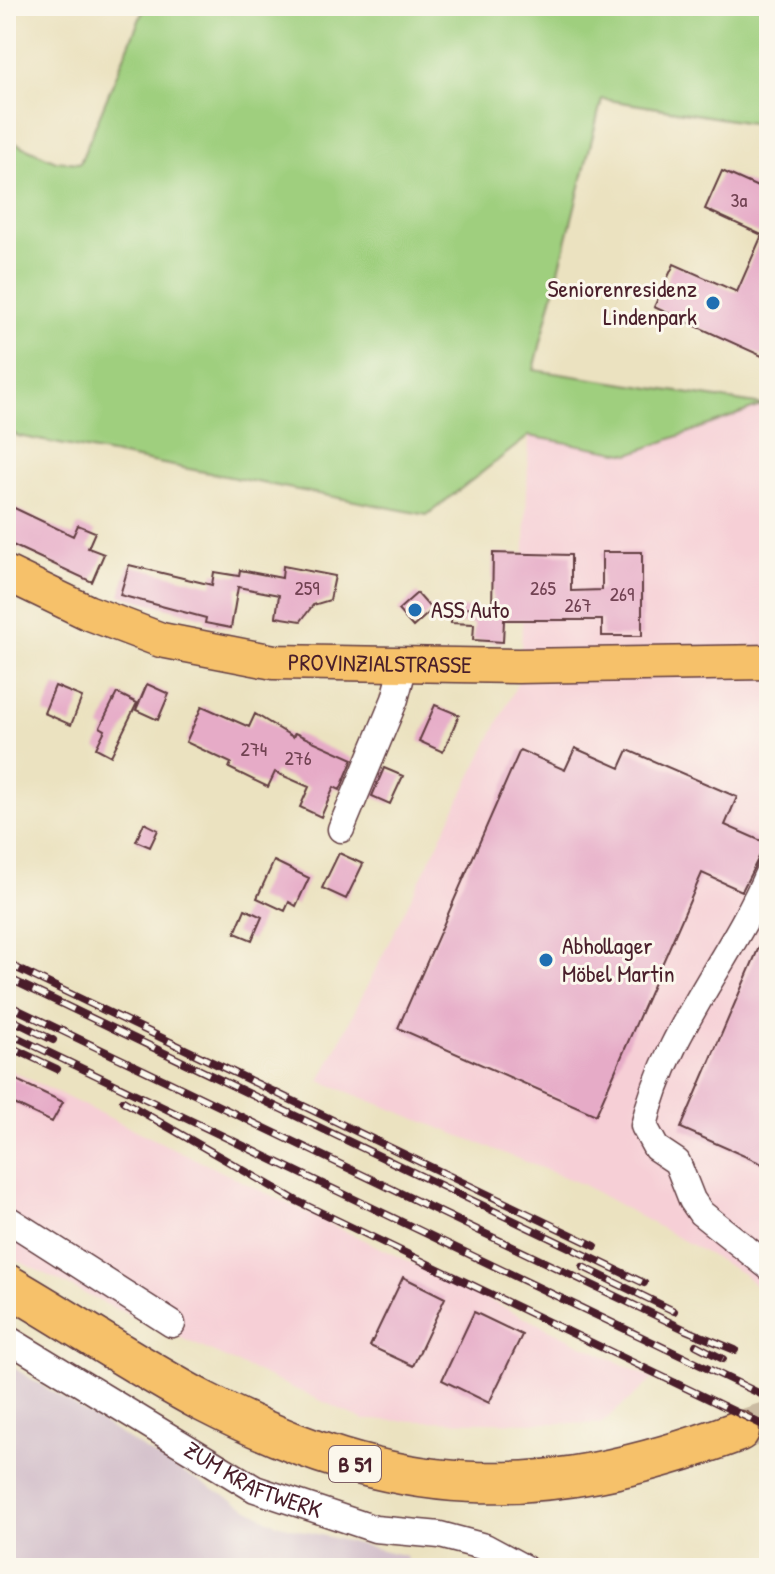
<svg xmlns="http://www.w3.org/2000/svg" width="775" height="1574" viewBox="0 0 775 1574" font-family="'Patrick Hand',sans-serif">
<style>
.built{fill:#f6cfd6}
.industrial{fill:#d1bdc9}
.green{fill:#9fcf7e;stroke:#747754;stroke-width:2}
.building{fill:#e6abc7}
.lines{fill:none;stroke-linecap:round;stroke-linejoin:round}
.highway-tunnel{stroke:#cbbba2;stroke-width:40;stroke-dasharray:40 20;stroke-linecap:butt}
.minor-casing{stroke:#623c41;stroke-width:29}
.major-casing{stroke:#623c41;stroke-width:37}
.highway-casing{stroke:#623c41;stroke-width:43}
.minor{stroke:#fff;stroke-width:26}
.major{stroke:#f6c16b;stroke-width:34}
.highway{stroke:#f6c16b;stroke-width:40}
.rail-casing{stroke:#4a1f2b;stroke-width:8}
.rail{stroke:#fbf7ec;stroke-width:5;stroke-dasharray:15;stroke-linecap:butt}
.poi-dot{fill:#1f6fb2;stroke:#fbf7ec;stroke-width:3}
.labels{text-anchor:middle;stroke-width:6;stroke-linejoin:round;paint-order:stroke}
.number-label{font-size:20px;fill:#714252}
.shield{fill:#fbf7ec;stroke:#7f6065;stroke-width:2}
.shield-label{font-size:22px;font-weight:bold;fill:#4a1f2b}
.poi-label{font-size:24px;fill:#4a1f2b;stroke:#fbf7ec;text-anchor:start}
.street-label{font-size:24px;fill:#4a1f2b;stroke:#fbf7ec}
</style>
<rect width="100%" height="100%" fill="#fbf7ec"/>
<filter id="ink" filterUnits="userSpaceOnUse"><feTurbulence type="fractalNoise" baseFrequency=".0125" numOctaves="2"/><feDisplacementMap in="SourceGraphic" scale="16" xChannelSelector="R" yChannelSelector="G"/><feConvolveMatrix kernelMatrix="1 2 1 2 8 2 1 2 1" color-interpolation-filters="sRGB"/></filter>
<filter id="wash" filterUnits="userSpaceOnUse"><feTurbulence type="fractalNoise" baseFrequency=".006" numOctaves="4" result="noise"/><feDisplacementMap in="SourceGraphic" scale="32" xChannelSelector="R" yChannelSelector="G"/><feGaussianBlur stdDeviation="1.8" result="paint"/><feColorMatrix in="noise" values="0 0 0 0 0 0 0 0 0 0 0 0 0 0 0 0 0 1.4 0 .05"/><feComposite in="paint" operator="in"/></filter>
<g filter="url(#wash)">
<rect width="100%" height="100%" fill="#ebe2c0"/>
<path class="built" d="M763 405 769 406V1299L745 1275 582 1184 320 1081 520 678 529 436 630 454Z
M6 1068 653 1379 601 1424 364 1420 114 1308 6 1255Z"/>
<path class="industrial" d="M6 1363 171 1466 276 1524 407 1556 406 1563 424 1566 437 1562 475 1568H6Z"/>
<path class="green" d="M145 6H769V126L602 99 534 370 763 405 630 454 529 436 427 515 18 436 6 430V139L56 161 80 163Z"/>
<g id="blocks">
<path class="building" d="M722 171 769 192V345L764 357 654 307 674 264 737 292 762 235 705 209Z
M6 504 73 536 78 525 95 532 88 548 104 554 92 582 6 542Z
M602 552H642V636H602V620H504L503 642 473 640 474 624 451 623 452 608 492 609 493 553 571 555V591L602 590Z
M129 565 212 585 214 572 239 576 240 570 282 578 283 566 335 576 330 600 313 605 301 621 276 617 279 595 238 587 231 628 205 623 206 618 120 595Z
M417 593 432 610 413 627 398 610Z
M147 684 169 694 158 720 136 710Z
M55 686 82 697 71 725 44 713Z
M117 693 137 703 111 756 96 748 105 730 100 727Z
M435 705 459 715 443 752 419 741Z
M202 706 249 727 255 714 293 737 295 733 353 759 340 790 334 787 321 817 300 807 309 787 275 772 268 787 229 768 231 763 186 742Z
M575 748 620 768 628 750 737 797 725 825 766 843 742 891 702 873 596 1115 398 1028 520 750 565 770Z
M384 768 403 776 390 804 372 796Z
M144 823 158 830 150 847 136 841Z
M339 853 363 864 346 899 322 888Z
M274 861 309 878 296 906 289 902 285 911 257 898Z
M245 909 262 917 252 940 235 933Z
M769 924V1167L681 1128Z
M6 1075 63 1102 52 1122 6 1100Z
M403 1277 445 1298 413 1366 370 1346Z
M474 1312 522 1335 489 1403 442 1380Z"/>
</g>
</g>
<g filter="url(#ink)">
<use href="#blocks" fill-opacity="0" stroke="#623c41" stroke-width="2"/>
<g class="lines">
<path class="highway-tunnel" d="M739 1431 769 1421"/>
<defs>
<g id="minor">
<path d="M341 829 395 699 404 665"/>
<path d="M769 871C732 959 665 1032 644 1126L656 1148 677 1162 692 1200 701 1213 769 1267"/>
<path d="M6 1218 172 1324"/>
<path id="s1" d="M6 1338 255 1489 375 1529 440 1535 485 1547 524 1568"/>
</g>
<g id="major">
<path id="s2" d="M6 573 87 612 161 640 274 662 518 666 769 662"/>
</g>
<path id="highway" d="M6 1284C72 1322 136 1366 204 1402 396 1501 538 1506 739 1431"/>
</defs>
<use href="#minor" class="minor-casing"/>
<use href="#major" class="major-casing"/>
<use href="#highway" class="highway-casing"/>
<use href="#minor" class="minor"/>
<use href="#major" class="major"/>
<use href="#highway" class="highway"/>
<defs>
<path id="rail" d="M6 963 595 1246
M6 977 644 1283
M6 1004 686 1330 735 1350
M6 1017 53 1040
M6 1032 769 1398
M6 1045 57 1069
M123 1101 297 1201 769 1428
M583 1267 674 1311
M696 1345 723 1359"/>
</defs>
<use href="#rail" class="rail-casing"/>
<use href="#rail" class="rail"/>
</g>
</g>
<g class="poi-dot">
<circle cx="713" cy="303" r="8"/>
<circle cx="415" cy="610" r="8"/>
<circle cx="546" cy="960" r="8"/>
</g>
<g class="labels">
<g class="number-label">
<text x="739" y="207">3a</text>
<text x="307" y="595">259</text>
<text x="543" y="595">265</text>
<text x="622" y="601">269</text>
<text x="578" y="612">267</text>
<text x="254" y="756">274</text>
<text x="298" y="765">276</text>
</g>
<rect class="shield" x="329" y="1446" width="52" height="36" rx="6"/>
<g class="shield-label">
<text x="355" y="1472">B 51</text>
</g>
<g class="poi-label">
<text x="697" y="297" text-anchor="end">Seniorenresidenz<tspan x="697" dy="28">Lindenpark</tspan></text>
<text x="431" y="618">ASS Auto</text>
<text x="562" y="954">Abhollager<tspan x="562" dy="28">Möbel Martin</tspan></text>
</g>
<g class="street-label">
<text dy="8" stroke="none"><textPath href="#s2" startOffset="390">PROVINZIALSTRASSE</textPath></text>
<text dy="8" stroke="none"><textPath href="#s1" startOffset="286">ZUM KRAFTWERK</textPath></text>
</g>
</g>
<rect width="775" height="1574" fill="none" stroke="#fbf7ec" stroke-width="32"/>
</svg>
